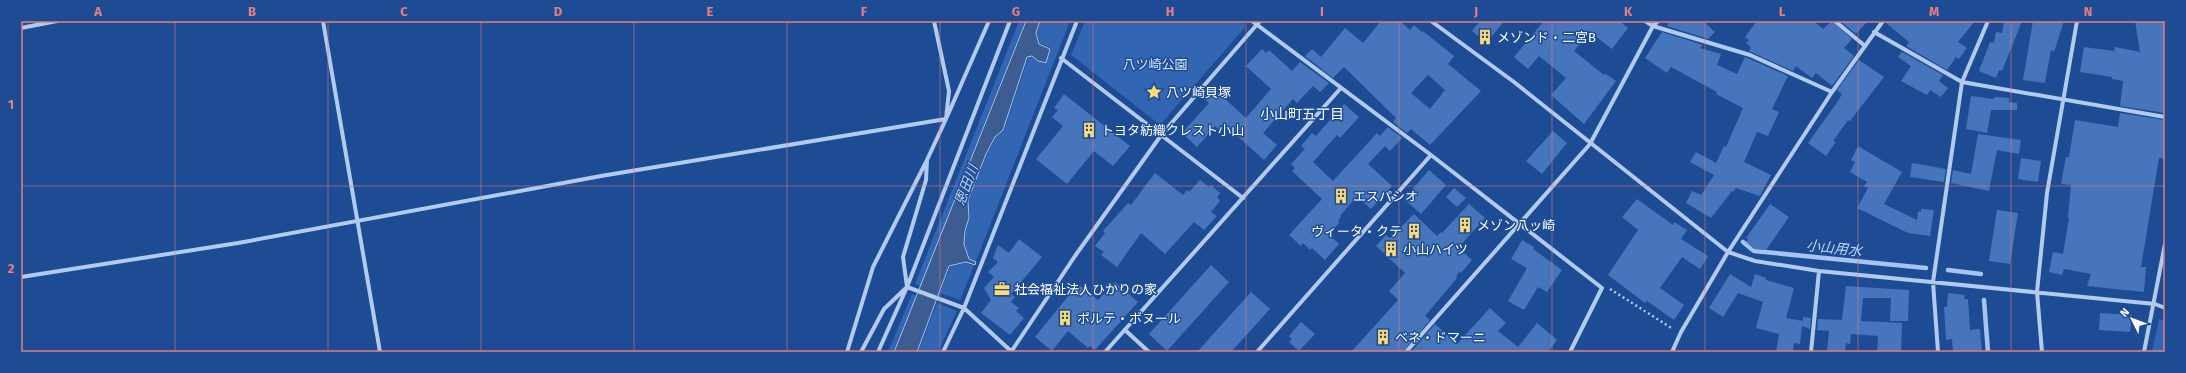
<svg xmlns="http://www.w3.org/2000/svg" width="2186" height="373" viewBox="0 0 2186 373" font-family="'Fira Sans','Noto Sans JP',sans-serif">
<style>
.green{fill:#3265b2}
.water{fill:#3d5d92;stroke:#a5c4f0}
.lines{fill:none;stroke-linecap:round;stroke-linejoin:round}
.stream{stroke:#a5c4f0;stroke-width:4.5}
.building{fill:#4775bb;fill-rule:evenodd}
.path{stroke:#b1caee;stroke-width:2.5;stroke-dasharray:2 3;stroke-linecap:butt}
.minor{stroke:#b1caee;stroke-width:4}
.grid{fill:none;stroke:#e67e7e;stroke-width:1;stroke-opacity:0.55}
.labels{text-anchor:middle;stroke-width:3;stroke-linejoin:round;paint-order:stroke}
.poi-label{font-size:13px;fill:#fff;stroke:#1e4c94;text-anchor:start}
.park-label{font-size:13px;fill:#d7e5fa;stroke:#1e4c94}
.neighbourhood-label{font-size:14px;fill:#fff;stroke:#1e4c94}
.water-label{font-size:14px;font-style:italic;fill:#bdd4f5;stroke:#1e4c94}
.neatline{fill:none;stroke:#e67e7e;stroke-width:1.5}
.grid-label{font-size:13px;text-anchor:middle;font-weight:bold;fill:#e67e7e}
</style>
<rect width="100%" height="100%" fill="#1e4c94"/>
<path class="green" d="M1019 21H1025L920 286 915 284Z
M1041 21H1070L976 261 969 258 965 244 966 231 970 218 969 200 987 154 996 137 1004 130 1028 58 1033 57 1038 62 1046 64 1051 48 1040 43 1037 33Z
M1085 21H1240L1246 26 1160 125 1071 55Z
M966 263 974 266 960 300 940 293 950 267Z
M912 294 916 296 893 352H888Z
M937 303 957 311 938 352H918Z
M2159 319 2165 321V352H2152Z"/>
<path class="water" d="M1026 21H1040L1036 33 1039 44 1050 49 1046 63 1038 61 1032 56 1027 57 1003 130 995 137 986 154 968 200 969 218 965 231 964 244 969 259 976 262 975 265 966 262 949 266 917 352H894Z"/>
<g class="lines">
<path class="stream" d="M1743 242 1754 251 1926 268
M1948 270 1981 274
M1984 300 1988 352"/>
</g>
<path class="building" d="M1381 21H1400L1410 30 1414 25 1422 32 1423 31 1454 56 1448 64 1481 91 1430 145 1411 129 1407 133 1393 122 1396 118 1344 67 1333 78 1305 56 1312 49 1321 57 1345 28 1363 43ZM1428 75 1445 90 1430 109 1411 93Z
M1480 21H1504L1487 43 1472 31Z
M1544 21H1619L1628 28 1612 49 1590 32 1574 51 1604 75 1606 74 1616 81 1584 124 1551 95 1566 78 1539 56 1528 69 1514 57Z
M1670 21H1703L1715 32 1708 39 1667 26Z
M1757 21H1813L1823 29 1832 21 1852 39 1844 48 1854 56 1832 86 1816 73 1812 78 1796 66 1793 71 1749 51 1751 47 1746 43 1749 40 1745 37Z
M1840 21H1868L1856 34Z
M1886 21H1975L1958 42 1967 48 1959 59 1956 57 1947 70 1906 46 1909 42 1886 23Z
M2004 21H2022L2002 71 1999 70 1996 78 1979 71 1990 42 1994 43 1996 32 2002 33Z
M2033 21H2064L2054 52 2051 50 2045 83 2023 80Z
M2135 21H2165V113L2120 106 2123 81 2112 79V77L2080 72 2084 47 2114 51 2115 47 2140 52Z
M1662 32 1703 45 1700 48 1721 54 1717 65 1737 74 1745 57 1788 76 1772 109 1779 112 1768 136 1757 132 1744 162 1771 175 1760 196 1736 188 1733 192 1732 191 1711 218 1686 203 1692 191 1701 195 1714 175 1690 162 1696 152 1716 163 1724 146 1726 147 1743 108 1716 94 1717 92 1671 67 1667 73 1645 58Z
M1262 49 1266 53 1269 50 1292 71 1300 62 1329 83 1320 92 1313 86 1297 103 1293 99 1263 133 1277 145 1264 160 1224 124 1218 129 1215 126 1197 147 1182 133 1209 103 1203 98 1213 88 1246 118 1271 89 1246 66Z
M1902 52 1943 75 1939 81 1948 88 1941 97 1930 90 1927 95 1901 81 1911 66 1898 57Z
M1859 60 1884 77 1850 121 1848 120 1833 141 1836 142 1826 156 1808 143 1838 101 1842 94 1837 90Z
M1064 94 1130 146 1113 166 1094 151 1067 184 1036 159 1063 126 1052 117 1058 110 1054 108Z
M1971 96 1994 99V97L2009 98V102L2017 103V110H1991L1987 133 1966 129Z
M1344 104 1359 117 1340 138 1337 135 1313 162 1333 181 1377 133 1380 136 1388 127 1402 138 1390 151 1385 146 1368 164 1392 186 1371 209 1357 196 1340 216 1341 217 1338 221 1339 223 1329 235 1339 244 1325 260 1312 248 1310 250 1303 243 1301 246 1289 235 1322 199 1292 171 1295 168 1291 164 1305 149 1301 146 1312 133 1316 136Z
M2120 113 2165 120V159L2159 158 2141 267H2146L2144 292 2087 286 2091 274 2064 269 2062 275 2049 272 2053 252 2063 254 2069 218 2068 217 2071 185 2061 184 2066 157H2069L2075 120 2118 127Z
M1553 131 1567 143 1542 174 1526 161Z
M1978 134 2021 140 2019 154 1997 150 1989 191 1951 183 1953 170 1971 174Z
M1858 146 1902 172 1884 204 1917 220 1918 211 1921 212V209L1934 210 1930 236 1908 233 1857 208 1868 188 1864 186 1867 182 1850 172 1855 162 1851 160Z
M2021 158 2041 161 2038 182 2018 179Z
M1912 163 1946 169 1944 182 1910 177Z
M1429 170 1446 185 1421 214 1404 199Z
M1155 173 1183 195 1187 190 1189 192 1200 180 1209 187 1211 185 1220 193 1217 197 1220 201 1211 212 1217 216 1204 230 1194 222 1165 254 1141 233 1117 267 1101 255 1104 252 1095 246 1105 233 1103 231 1128 203 1131 205Z
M1454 188 1466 198 1457 207 1446 197Z
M1637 199 1673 225 1674 222 1687 230 1681 239 1708 256 1700 269 1682 257 1660 288 1684 305 1674 320 1647 301 1645 303 1608 275 1638 230 1622 217Z
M1469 204 1485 218 1458 248 1472 260 1461 273 1459 272 1456 277 1457 278 1425 316 1430 320 1403 352H1351L1398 300 1389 291 1405 273 1376 246 1386 235 1390 238 1414 214 1437 236 1441 232 1442 233Z
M1770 204 1789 217 1766 250 1754 249 1746 242 1748 239 1746 238Z
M1997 210 2018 213 2010 264 1989 261Z
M1019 239 1042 257 1011 294 1015 297 1011 302 1019 308 1016 311 1024 318 1010 335 981 313 991 300 984 288 994 277 988 272 998 262 993 258 998 245 1009 253Z
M1522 240 1534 247 1533 249 1562 270 1547 292 1538 287 1524 310 1508 301 1527 268 1511 259Z
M1211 265 1229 282 1167 351 1149 334Z
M1730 274 1751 287 1755 274 1766 278V280L1794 288 1786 318 1803 321V317L1811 318 1810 329 1802 326 1800 344 1794 343 1793 352H1776L1779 334 1756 328 1763 302 1738 293 1723 317 1709 308Z
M1115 282 1138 302 1095 350 1090 346 1088 348 1068 331 1052 351 1035 337 1078 284 1098 300Z
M1846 286 1909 290 1908 321H1890L1891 298H1863L1861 321 1902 323 1901 352H1877L1878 336 1851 334 1850 344 1846 343 1845 352 1827 351 1829 331 1817 330 1818 319 1842 320Z
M1251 292 1270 309 1231 352H1197Z
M1948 293 1965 295 1964 299H1968L1970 330 1980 329 1982 352H1953L1952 339 1946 340 1944 307H1947Z
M1490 308 1506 323 1498 331 1518 347 1537 323 1557 340 1548 352H1411L1435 324 1457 344Z
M2100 313 2132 315 2130 332 2099 330Z
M1301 322 1315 334 1299 351 1289 342 1292 339 1289 336Z"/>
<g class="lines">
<path class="path" d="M1610 289 1673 329"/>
<path class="minor" d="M323 21 380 352
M1252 21 1431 155 1602 288 1570 352
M1431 21 1514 82 1728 252 1832 92 1883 21
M1645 21 1653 26 1658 21
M1835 21 1865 46
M21 28 57 21
M1874 32 1962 82 2165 117
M1061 58 1243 198
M21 277 238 243 601 176 946 119 989 21
M907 287 964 308 1012 352
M1125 330 1149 352
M847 352 873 267 926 162
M861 352 884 309 907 287 903 257 926 180 927 160 946 119 949 91 934 21
M878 352 907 287 1010 21
M943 352 964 308 1077 21
M1011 352 1075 256 1162 134 1260 21
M1105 352 1340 89
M1257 352 1431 155
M1406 352 1590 144 1653 26 1750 55 1832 92
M1672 352 1681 332 1728 252 1755 261 1819 271 2155 304 2165 308
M1811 352 1819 271
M1938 352 1933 282 1962 82 1988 21
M2042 352 2037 292 2047 193 2077 21
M2144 352 2165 244"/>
</g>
<path class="grid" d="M175 21V352M328 21V352M481 21V352M634 21V352M787 21V352M940 21V352M1093 21V352M1246 21V352M1399 21V352M1552 21V352M1705 21V352M1858 21V352M2011 21V352M21 186H2165"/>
<defs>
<symbol id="building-bare" viewBox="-9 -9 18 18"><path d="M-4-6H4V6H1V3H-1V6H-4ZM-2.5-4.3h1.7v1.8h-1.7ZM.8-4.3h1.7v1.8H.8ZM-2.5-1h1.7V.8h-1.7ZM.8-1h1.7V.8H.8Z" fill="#fddb71" stroke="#1e4c94" stroke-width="2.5" paint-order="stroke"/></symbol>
<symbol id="sight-bare" viewBox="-9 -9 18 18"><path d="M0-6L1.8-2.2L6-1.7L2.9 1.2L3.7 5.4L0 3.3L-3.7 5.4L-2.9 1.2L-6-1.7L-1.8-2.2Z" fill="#fddb71" stroke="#1e4c94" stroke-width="2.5" paint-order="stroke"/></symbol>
<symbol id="office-bare" viewBox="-9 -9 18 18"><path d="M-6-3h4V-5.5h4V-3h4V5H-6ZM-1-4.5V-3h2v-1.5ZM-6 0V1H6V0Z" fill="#fddb71" stroke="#1e4c94" stroke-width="2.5" paint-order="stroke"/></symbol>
</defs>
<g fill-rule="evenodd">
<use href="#building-bare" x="1474" y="26" width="22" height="22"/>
<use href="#sight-bare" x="1143" y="81" width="22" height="22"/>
<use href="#building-bare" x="1078" y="119" width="22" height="22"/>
<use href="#building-bare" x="1330" y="185" width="22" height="22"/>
<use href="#building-bare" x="1454" y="214" width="22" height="22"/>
<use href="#building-bare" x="1403" y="220" width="22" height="22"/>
<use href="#building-bare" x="1380" y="238" width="22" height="22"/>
<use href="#office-bare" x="991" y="278" width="22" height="22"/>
<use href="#building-bare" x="1054" y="307" width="22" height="22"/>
<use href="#building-bare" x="1372" y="326" width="22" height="22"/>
</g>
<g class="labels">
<g class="poi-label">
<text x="1497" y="42">メゾンド・二宮B</text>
<text x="1166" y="97">八ツ崎貝塚</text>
<text x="1101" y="135">トヨタ紡織クレスト小山</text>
<text x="1353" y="201">エスパシオ</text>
<text x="1477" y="230">メゾン八ッ崎</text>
<text x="1402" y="236" text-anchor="end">ヴィータ・クテ</text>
<text x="1403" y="254">小山ハイツ</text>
<text x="1014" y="294">社会福祉法人ひかりの家</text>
<text x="1077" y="323">ポルテ・ボヌール</text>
<text x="1395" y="342">ベネ・ドマーニ</text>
</g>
<g class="park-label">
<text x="1155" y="69">八ツ崎公園</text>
</g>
<g class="neighbourhood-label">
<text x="1302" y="119">小山町五丁目</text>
</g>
<g class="water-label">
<text transform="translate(966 185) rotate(-69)" y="5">恩田川</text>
<text transform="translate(1834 248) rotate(6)" y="5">小山用水</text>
</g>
</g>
<rect width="2186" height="373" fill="none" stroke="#1e4c94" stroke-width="44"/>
<g transform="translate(2132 319) rotate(312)" stroke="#1e4c94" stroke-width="3" paint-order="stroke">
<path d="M0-3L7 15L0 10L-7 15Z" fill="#ffffff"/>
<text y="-6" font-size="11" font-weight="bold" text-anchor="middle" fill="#ffffff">N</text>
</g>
<rect x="22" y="22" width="2142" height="329" class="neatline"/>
<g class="grid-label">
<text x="98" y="16">A</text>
<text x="252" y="16">B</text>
<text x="404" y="16">C</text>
<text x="558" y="16">D</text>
<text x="710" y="16">E</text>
<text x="864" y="16">F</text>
<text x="1016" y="16">G</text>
<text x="1170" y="16">H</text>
<text x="1322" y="16">I</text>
<text x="1476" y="16">J</text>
<text x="1628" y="16">K</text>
<text x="1782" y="16">L</text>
<text x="1934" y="16">M</text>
<text x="2088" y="16">N</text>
<text x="11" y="109">1</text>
<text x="11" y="273">2</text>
</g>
</svg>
